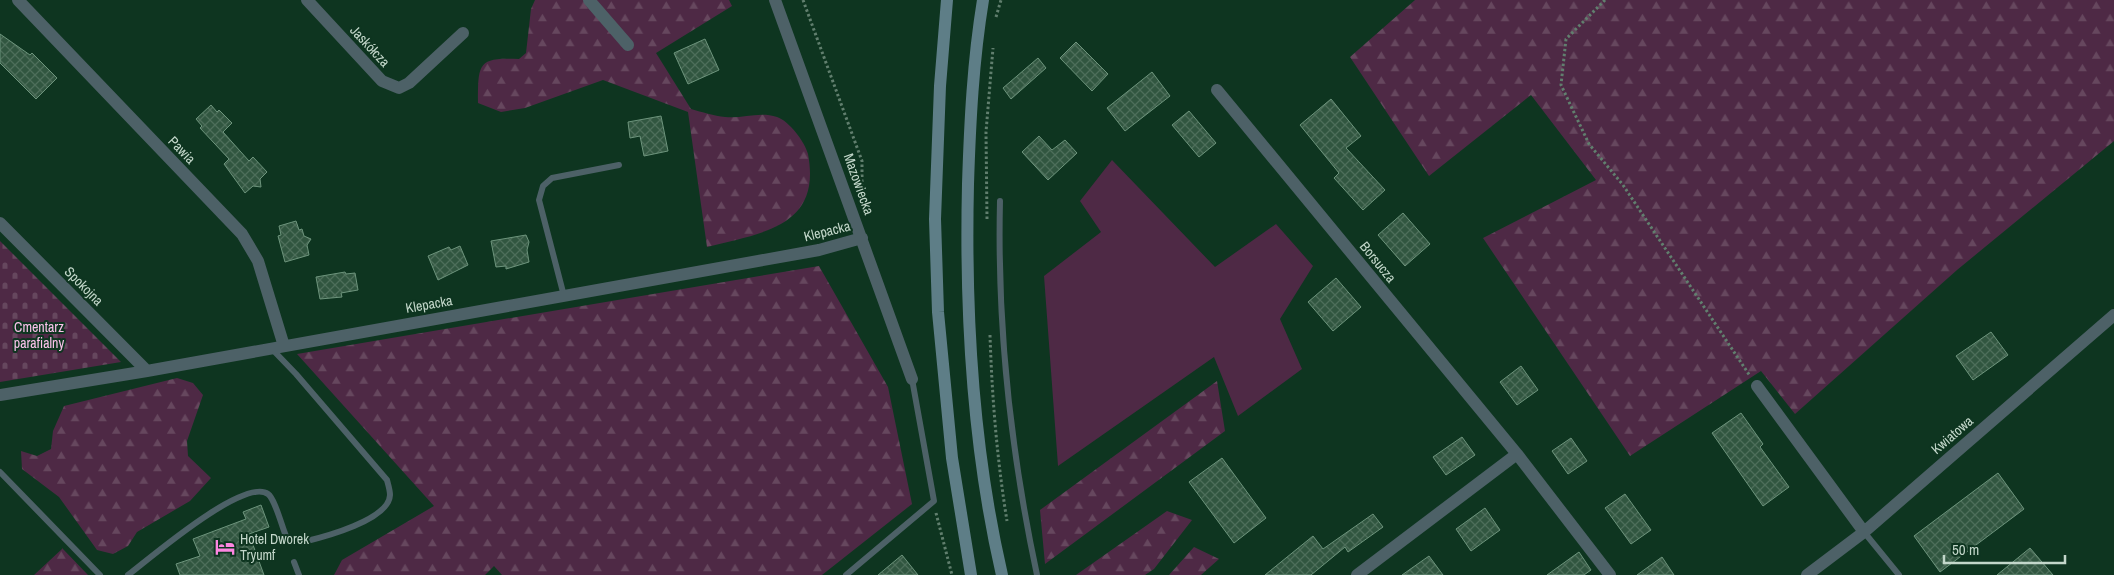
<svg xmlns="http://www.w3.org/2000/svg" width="2114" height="575" viewBox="0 0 2114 575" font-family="'Archivo Narrow',sans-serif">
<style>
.grass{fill:#4e2945}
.forest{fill:url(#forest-firs)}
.cemetery{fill:url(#cemetery-stones)}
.building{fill:url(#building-cross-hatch);stroke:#6d947c}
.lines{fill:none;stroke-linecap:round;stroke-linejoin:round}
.path{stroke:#617f6e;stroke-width:3;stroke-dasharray:2.5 2.5;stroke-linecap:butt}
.service{stroke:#4d6167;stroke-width:6}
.minor{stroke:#4d6167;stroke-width:12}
.secondary{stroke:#5e7e87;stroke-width:12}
.labels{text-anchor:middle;stroke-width:4;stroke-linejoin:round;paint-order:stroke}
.street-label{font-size:14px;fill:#c3d7ca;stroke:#0e3520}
.park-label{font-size:14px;fill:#fbc2eb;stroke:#0e3520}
.poi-label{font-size:14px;fill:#c3d7ca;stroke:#0e3520;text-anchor:start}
</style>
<defs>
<pattern id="forest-firs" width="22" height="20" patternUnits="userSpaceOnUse" patternTransform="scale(1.25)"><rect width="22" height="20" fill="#4e2945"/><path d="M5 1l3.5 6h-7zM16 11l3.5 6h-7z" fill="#66475e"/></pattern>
<pattern id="cemetery-stones" width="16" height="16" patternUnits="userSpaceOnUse" patternTransform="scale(1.25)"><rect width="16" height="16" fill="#4e2945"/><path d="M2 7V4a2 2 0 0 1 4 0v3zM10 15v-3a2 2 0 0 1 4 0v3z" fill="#66475e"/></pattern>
<pattern id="building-cross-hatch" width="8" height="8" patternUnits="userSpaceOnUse" patternTransform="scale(1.25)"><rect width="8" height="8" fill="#315640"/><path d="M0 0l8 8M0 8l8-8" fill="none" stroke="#4d6e5a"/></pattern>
</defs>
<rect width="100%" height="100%" fill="#0e3520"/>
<path class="grass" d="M1112 160 1215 267 1276 224 1313 266 1280 319 1302 369 1238 416 1214 357 1058 466 1044 276 1101 232 1080 201Z"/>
<path class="forest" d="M535 0H729L732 6 656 53 691 109C702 112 714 116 725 117 743 119 759 111 777 117 789 121 805 142 808 154 822 228 760 233 707 247L688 112 603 80 525 108 501 112 478 103C478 63 478 57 519 59L526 53 531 9Z
M1415 0H2114V141L1957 270 1795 414 1761 371 1630 456 1483 238 1596 180 1531 95 1429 176 1350 57Z
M819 266 888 387 912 504 822 575H502L494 566 485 575H334L342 560 434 506 297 354Z
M177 378 193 383 203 395 187 441 188 456 211 478 190 501 137 532 128 546 113 554 97 550 59 497 22 469 21 451 37 456 51 449 53 431 64 406Z
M1217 381 1225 431 1045 564 1040 510Z
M1167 511 1192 520 1154 569 1145 575H1076Z
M1194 547 1219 559 1201 575H1169Z
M62 548 88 575H34L62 549Z"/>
<path class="cemetery" d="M0 241 121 362 0 382Z"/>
<path class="building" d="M0 34 30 55 32 53 57 78 36 99 0 63Z
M705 39 719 70 688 84 674 53Z
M1076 42 1108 74 1092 91 1060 58Z
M1038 58 1046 68 1011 99 1003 88Z
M1152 72 1170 96 1125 131 1107 108Z
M1331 99 1361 136 1346 148 1385 190 1363 210 1334 178 1339 173 1300 125Z
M211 105 217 112 219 110 232 123 223 132 249 161 253 157 267 172 260 179 261 187 253 186 245 193 224 164 229 159 200 128 202 126 196 119Z
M1189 111 1216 143 1199 157 1172 125Z
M661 116 668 151 644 156 640 136 630 138 628 122Z
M1039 136 1052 150 1065 140 1077 153 1048 180 1022 152Z
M1403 213 1430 244 1405 266 1378 235Z
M296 221 299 230 302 229 304 236 311 239 307 245 309 255 285 262 278 236 281 235 279 226Z
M526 235 529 242 527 250 529 262 506 269V266L496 267 491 241Z
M460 246 468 265 438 280 428 256 449 247 451 250Z
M345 272 346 274 355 273 358 290 341 293 342 297 320 299 316 277Z
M1336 278 1361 307 1333 331 1308 302Z
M1991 332 2008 355 1973 380 1956 356Z
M1521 366 1538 390 1517 405 1500 382Z
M1741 413 1763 444 1760 447 1789 487 1763 506 1712 433Z
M1462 437 1475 455 1446 475 1433 457Z
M1571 438 1587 461 1568 474 1552 451Z
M1222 458 1266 518 1234 543 1189 482Z
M1998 473 2024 509 1940 572 1914 536Z
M1625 494 1651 530 1631 544 1605 508Z
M261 505 269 527 249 534 264 575H180L176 564 200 556 193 539 246 519 243 512Z
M1485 508 1500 530 1471 551 1456 529Z
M1373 514 1383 527 1348 552 1345 547 1311 575H1265L1313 536 1323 549Z
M2030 548 2053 575H1997Z
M1579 552 1591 570 1584 575H1547Z
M902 555 918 575H878Z
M1429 556 1443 575H1402Z
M1662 557 1674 575H1637Z"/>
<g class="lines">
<path class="path" d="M803 0 862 161V199
M1605 0 1566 39 1561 85 1589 144 1623 185 1750 376
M996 17 1001 0
M987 219 986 132 993 48
M990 335C992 398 997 459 1007 521
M936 513 952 575"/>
<path class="service" d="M1000 201C997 326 1011 453 1037 575
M564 296 539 200 543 186 552 178 619 165
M271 348 296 374 387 480C388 484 390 490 390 495 389 520 324 537 303 542
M0 472 100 575
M1864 532 1899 575
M294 562 299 575
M128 575C149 559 244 477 268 494 275 499 282 527 286 536
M846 575 934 501 912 379"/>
<path class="minor" d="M18 0 242 234 258 261 284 346
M307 0 382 81 399 88 409 83 463 33
M589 0 628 45
M775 0 912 379
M1217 90 1517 454 1610 575
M0 223 147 371
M1757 386 1864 532
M0 395 147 371 819 250 862 238
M1357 575 1517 454
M1807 575 1864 532 2114 315"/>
<path class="secondary" d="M947 0 940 86 935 219 938 312 952 458 971 575
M983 0C973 61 970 122 968 184 965 312 973 450 1002 575"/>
</g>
<defs>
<symbol id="hotel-bare" viewBox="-9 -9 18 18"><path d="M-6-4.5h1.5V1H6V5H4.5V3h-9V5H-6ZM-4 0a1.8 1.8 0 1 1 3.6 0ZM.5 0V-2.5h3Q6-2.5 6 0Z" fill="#fd86e1" stroke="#0e3520" stroke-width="2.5" paint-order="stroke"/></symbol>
</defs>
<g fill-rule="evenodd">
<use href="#hotel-bare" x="211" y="533" width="28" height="28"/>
</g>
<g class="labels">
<g class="street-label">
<text transform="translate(370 46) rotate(47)" y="5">Jaskółcza</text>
<text transform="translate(182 150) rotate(46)" y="5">Pawia</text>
<text transform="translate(859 184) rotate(70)" y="5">Mazowiecka</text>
<text transform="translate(827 231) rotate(-14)" y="5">Klepacka</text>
<text transform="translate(1378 262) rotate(51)" y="5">Borsucza</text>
<text transform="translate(84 286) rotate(45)" y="5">Spokojna</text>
<text transform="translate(429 304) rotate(-10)" y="5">Klepacka</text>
<text transform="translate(1952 435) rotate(-41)" y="5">Kwiatowa</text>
</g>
<g class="park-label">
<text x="39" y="332">Cmentarz<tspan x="39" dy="16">parafialny</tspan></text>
</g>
<g class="poi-label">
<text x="240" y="544">Hotel Dworek<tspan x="240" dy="16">Tryumf</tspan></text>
</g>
</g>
<path d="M1944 555v8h121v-8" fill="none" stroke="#c3d7ca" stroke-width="2.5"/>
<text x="1952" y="555" font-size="15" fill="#c3d7ca" stroke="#0e3520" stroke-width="4" paint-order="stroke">50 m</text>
</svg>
